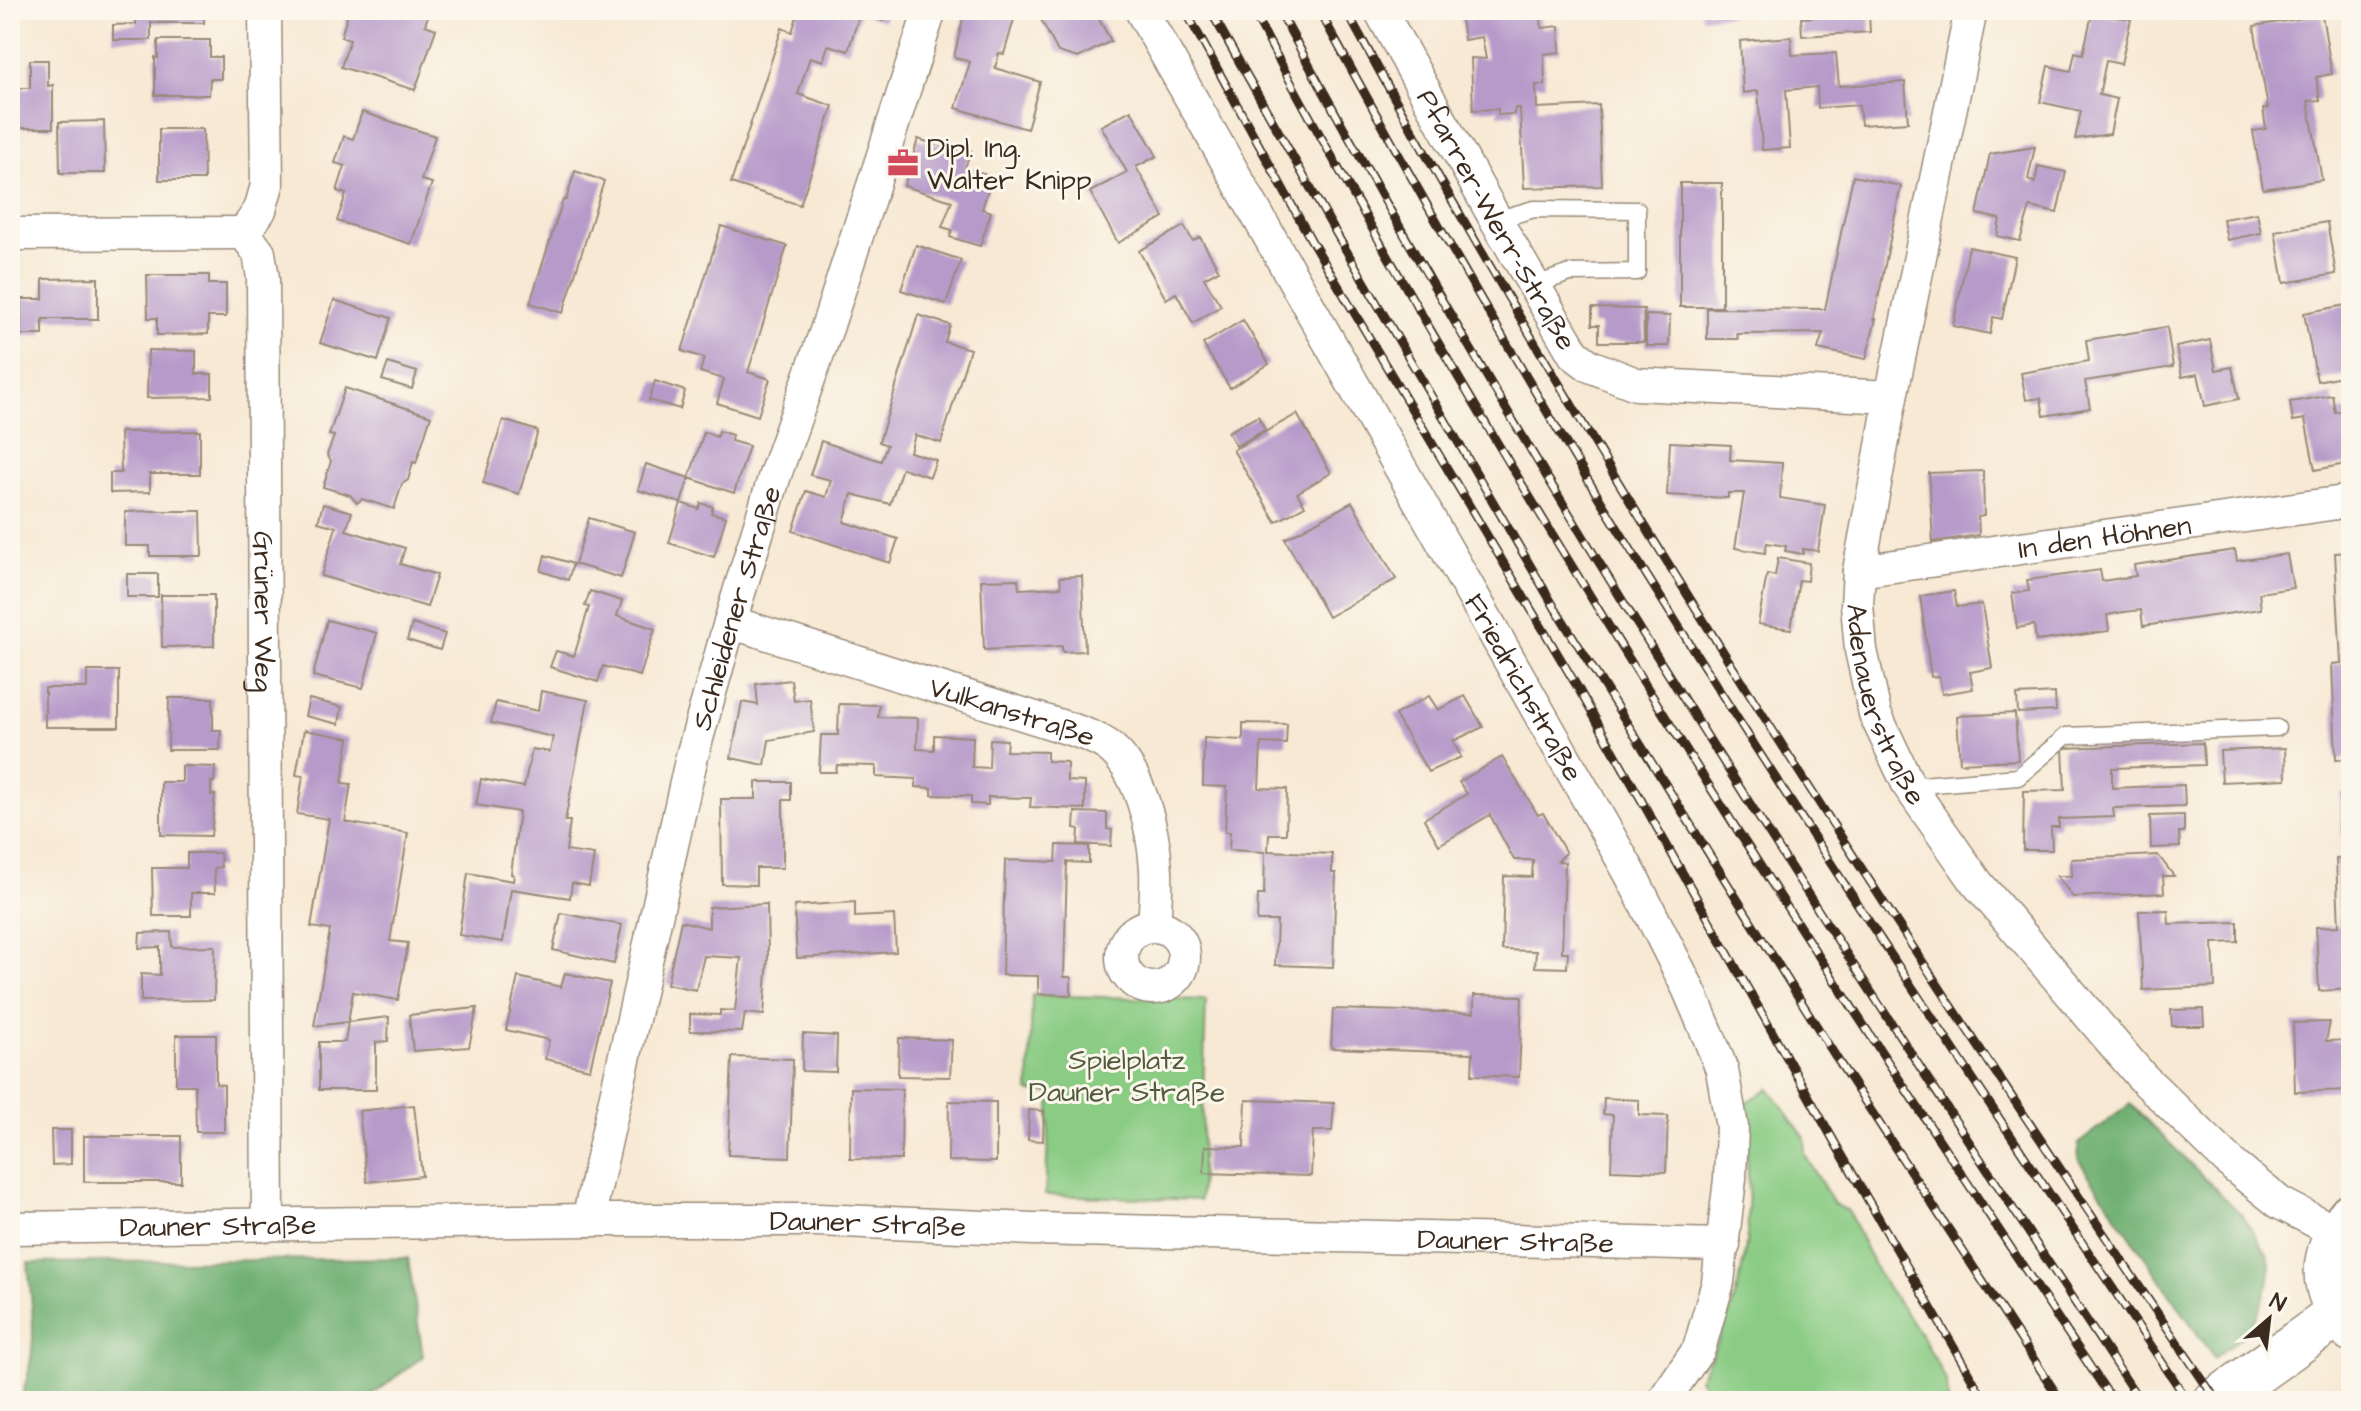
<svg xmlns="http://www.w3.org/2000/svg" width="2361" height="1411" viewBox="0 0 2361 1411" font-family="'Architects Daughter',sans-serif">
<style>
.green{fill:#8bcc85;stroke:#637b52;stroke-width:2}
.forest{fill:#70b072;stroke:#566d48;stroke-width:2}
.building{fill:#b69ac9}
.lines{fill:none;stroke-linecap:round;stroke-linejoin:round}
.service-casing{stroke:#998a79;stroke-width:19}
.minor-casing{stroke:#998a79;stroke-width:35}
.secondary-casing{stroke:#998a79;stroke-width:47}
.service{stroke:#fff;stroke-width:16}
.minor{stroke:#fff;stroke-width:32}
.secondary{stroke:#fff;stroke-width:44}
.rail-casing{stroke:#3b2a1e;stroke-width:9}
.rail{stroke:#fbf7ec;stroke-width:6;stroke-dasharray:18;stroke-linecap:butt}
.labels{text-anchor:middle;stroke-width:6;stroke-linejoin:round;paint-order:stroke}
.poi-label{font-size:28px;fill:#3b2a1e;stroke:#fbf7ec;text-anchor:start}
.street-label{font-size:28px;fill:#3b2a1e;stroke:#fbf7ec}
.park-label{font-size:28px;fill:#535b3d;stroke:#fbf7ec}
</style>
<rect width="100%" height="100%" fill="#fbf7ec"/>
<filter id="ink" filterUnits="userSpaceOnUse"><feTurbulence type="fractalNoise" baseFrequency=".0125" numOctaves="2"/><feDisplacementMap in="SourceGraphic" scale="16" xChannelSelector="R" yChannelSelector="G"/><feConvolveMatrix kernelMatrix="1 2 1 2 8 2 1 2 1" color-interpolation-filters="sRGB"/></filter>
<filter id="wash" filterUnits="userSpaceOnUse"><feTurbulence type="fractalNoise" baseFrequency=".006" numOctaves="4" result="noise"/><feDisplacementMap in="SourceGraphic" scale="32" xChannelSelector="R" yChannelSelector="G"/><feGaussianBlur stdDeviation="1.8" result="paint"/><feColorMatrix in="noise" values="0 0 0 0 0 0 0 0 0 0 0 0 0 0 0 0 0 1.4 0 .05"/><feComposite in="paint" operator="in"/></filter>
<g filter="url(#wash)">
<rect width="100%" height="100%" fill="#f7e9d4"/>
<path class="green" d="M1032 995 1206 1000 1200 1200 1045 1195 1051 1093 1029 1092Z
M1769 1088 1805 1138V1155L1834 1204 1848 1211 1877 1272 1923 1338 1947 1382 1948 1401H1714L1699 1379C1755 1279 1753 1216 1743 1105Z"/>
<path class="forest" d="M2130 1104 2243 1216 2267 1254 2270 1264 2269 1281 2260 1309 2246 1333 2214 1358 2079 1161 2078 1144Z
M408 1258 423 1356 365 1401H20C39 1350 33 1316 28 1263Z"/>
<g id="blocks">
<path class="building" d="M136 10H204V23H151V40H113V25L136 24Z
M349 10H430L425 25 436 29 415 90 341 67 350 40 341 37Z
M799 10H887L883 21 860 13 848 51 828 45 823 61 810 57 798 94 833 106 800 205 731 183 782 28 792 32Z
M965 10H994L1015 16 1004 54 999 53 995 68 1040 82 1027 129 956 108 970 62 954 57Z
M1036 10H1094L1111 41 1078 58 1058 52Z
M1496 10H1540L1542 28 1559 26 1560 52 1544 54 1545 85H1536L1537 108 1599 105 1602 186 1524 188 1520 108H1515L1514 114 1498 115V109L1473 110 1471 58 1486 59 1482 37 1464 40 1461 18Z
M1701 10H1764L1765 12 1702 18Z
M1869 13 1870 32 1802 36 1801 18Z
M2092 14 2131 19 2121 64 2106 61 2099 95 2117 99 2110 134 2075 139 2081 111 2040 102 2048 66 2071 71 2075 52 2083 54Z
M2322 15 2332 74 2316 77 2320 100 2308 101 2322 180 2263 189 2253 131 2266 129 2263 109 2268 108 2254 26Z
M1791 37 1792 55 1836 53 1839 86 1905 82 1908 122 1861 125 1859 105 1818 108 1817 87 1786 90 1790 148 1762 150 1758 91 1743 93 1740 41Z
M158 40H210V57H221V79H210L209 95H155V57L158 58Z
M30 60H48V86L53 85V128H10V88H30Z
M1131 110 1157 156 1136 167 1164 217 1118 243 1090 192 1127 172 1101 126Z
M362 112 435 136 421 180 432 183 411 244 337 221 346 194 337 191 345 166 335 163 344 136 353 139Z
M104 121 105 173H60L59 122Z
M159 129H203L204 180H159Z
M918 139 937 145 939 140 971 150 965 168 992 177 982 209 991 212 980 246 950 237 952 230 942 227 952 201 904 186Z
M2035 147 2028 180 2035 183 2038 166 2066 172 2057 213 2030 207 2020 241 1997 236 2000 219 1977 214 1990 154Z
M575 171 604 181 563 313 530 303 563 200H566Z
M1853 176 1901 186 1874 319H1876L1866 359 1818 349 1823 333 1737 334 1738 339H1707V308L1825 309Z
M1680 183H1722V307H1680Z
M2257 213 2261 233 2227 240 2223 219Z
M2327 222 2336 274 2284 283 2275 231Z
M721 226 787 246 748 372 770 379 758 416 717 403 724 379 700 372 704 358 682 351Z
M1184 226 1193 241 1200 237 1219 270 1204 278 1221 306 1193 323 1176 293 1166 299 1139 251Z
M916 245 961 260 946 304 901 290Z
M1969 247 2015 257 2002 319 1993 317 1990 334 1953 326Z
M147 275H209V284H226V317H208V334L157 335V318H148Z
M98 278V319H43V335H21V299H43V279Z
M334 300 391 318 378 361 320 343Z
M2351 304V374L2317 381 2304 313Z
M1592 308 1644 309V342H1599V325H1592Z
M918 315 950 325 945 342 970 349 941 443 915 435 910 452 936 460 930 477 902 468 890 504 852 494 844 522 898 539 890 563 793 531 806 491 826 497 831 480 810 475 821 441 881 461 887 445 879 442Z
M1646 315 1670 316 1669 346H1646Z
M1243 320 1269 364 1230 388 1203 344Z
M2167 327 2173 367 2085 381 2090 408 2044 416 2041 398 2026 400 2021 373 2089 361 2086 340Z
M2210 340 2216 370 2232 367 2239 399 2205 406 2198 374 2182 377 2176 347Z
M148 350 196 351V374H212V397L147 398Z
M388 363 417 372 412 389 382 380Z
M655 381 685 391 680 409 649 400Z
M345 388 431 416 416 463 413 462 408 480 402 484 394 509 362 499 357 503 350 495 323 487 331 461 327 455 334 436 329 435Z
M2332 395 2335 412 2351 409V463L2315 470 2305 419 2293 421 2290 402Z
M1297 414 1331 473 1297 493 1305 506 1276 522 1233 450Z
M1258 416 1265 430 1236 446 1228 432Z
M503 420 538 431 519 494 483 483Z
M200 431V474H150V492L110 493V473H121L120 432Z
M719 431 732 435 731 441 749 446 734 493 689 478 704 432 717 437Z
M1670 442 1731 445 1730 460 1782 463 1780 498 1825 505 1818 551 1803 549V554L1785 551 1786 546 1767 543 1765 553 1735 548 1744 493H1728V498L1667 495Z
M646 464 689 478 681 503 638 490Z
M1983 471 1984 516 1978 517 1979 535 1933 542 1929 473Z
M1352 502 1396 579 1328 617 1285 539Z
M681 503 699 509 701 503 713 507 711 513 726 517 714 557 669 543Z
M323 504 352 512 346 530 405 548 400 564 437 575 427 607 321 576 336 527 318 522Z
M150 511H201L202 556H150V546H125V512Z
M589 518 635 532 621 578 575 564Z
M2235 550 2237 561 2287 554 2293 588 2259 593 2261 609 2143 626 2141 610 2124 612 2107 615 2109 631 2036 641 2034 625 2017 628 2012 593 2029 591 2027 580 2100 570 2102 581 2136 576 2134 565Z
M2351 552V759H2336L2332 664 2341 663 2335 553Z
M545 555 573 564 568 580 541 571Z
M1778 558 1809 563 1807 581 1799 580 1791 629 1758 624 1767 574 1775 576Z
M127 574H158V597H127Z
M1082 576 1085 651 1062 652V646L984 650 981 580 1018 579 1019 589 1061 587 1060 577Z
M590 591 622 601 617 616 655 629 640 676 603 666 598 682 550 667 556 651 574 656 589 607 585 606Z
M1954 591 1957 607 1982 604 1992 668 1970 672 1973 689 1942 694 1939 676 1931 677 1920 596Z
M161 595H214V646L162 647Z
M327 620 377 633 363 688 313 676Z
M412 624 445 634 440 650 407 640Z
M87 671H119V727H45V688H87Z
M791 680 794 701 810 699 814 732 769 740 765 765 731 758 742 702 758 705 756 684Z
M541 691 588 700 565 821H570L566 851 594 855 589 886 572 883 570 898 511 889 503 942 459 935 468 873 513 881 514 875 511 874 519 812 476 805 481 779 524 787 532 749 550 752 553 737 491 723 496 702 538 711Z
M2055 693 2056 711 2018 713 2017 695Z
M1429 696 1438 710 1465 696 1483 727 1453 741 1461 757 1428 772 1395 715Z
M169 698H213V730H221L220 750H168Z
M309 699 342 707 339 724 305 716Z
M839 704 879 705 878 717 918 718 917 749 934 750V735L973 737 972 767 989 768 990 739 1007 740 1006 751 1047 752V761L1067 762V781L1085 782V809L1030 807 1031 798 988 797V805L971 804V796L932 795V788L916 787V779L876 777V766L837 765 836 772H819L821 735H838Z
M2015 713 2018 760 1960 763 1957 716Z
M1243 723 1287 724 1286 744 1261 743 1259 788 1287 789 1286 834H1269L1268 851 1332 854V873H1336L1333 967 1275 965 1277 921H1257L1258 895H1264L1265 852 1229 850 1230 832H1225L1227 787 1203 786 1204 738 1243 740Z
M304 730 349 738 342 783 351 784 345 822 408 833 390 941 408 943 398 1000 353 992 348 1022 314 1026 330 930 311 927 329 819 297 814 303 776 296 775Z
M2203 743 2204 765 2112 768V788L2184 785 2185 806 2113 808 2114 817 2059 819V827H2051L2052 850H2023L2024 791 2065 790 2063 748Z
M2285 748 2286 779 2222 782 2220 751Z
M1502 757 1538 815 1543 813 1566 853 1558 861 1565 862 1562 952H1568L1567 968 1535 967 1536 951 1502 950 1504 876 1532 877 1533 860H1514L1490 815 1439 845 1424 819 1467 794 1459 782Z
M182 766 215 767 214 782H211V795H215L211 836 161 835V782H182Z
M756 782H791V800H783V868H756V885L722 884 721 799H756Z
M2351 793V849L2343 850 2340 794Z
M1075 812 1107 813V829L1112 830 1111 846 1078 844 1079 829 1074 828Z
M2184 815V832H2179L2180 847 2151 848 2150 816Z
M1057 845 1089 846V863L1067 862 1064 977H1071V995L1038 994V976L1002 975 1005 860 1056 862Z
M187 853H220L221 867 214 868 215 893H191V916H153L152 868H187Z
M2158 855 2174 876H2163L2164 893 2073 897 2057 876H2072L2071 859Z
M2336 859H2351V989L2319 991 2316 927 2339 926Z
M855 902V917L894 915 896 952 797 958 794 906Z
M767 904 768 957 764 1015 745 1013 742 1032 690 1031V1014L720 1015V1010L735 1011 741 958 704 956 696 990 667 984 681 921 709 928V907Z
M2168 910 2169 924 2238 922V942L2213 943 2215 987 2143 990 2139 911Z
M561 913 622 925 614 964 553 950Z
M171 932 172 947 215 946 214 1000 141 1001V974L160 975V947L139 948 140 933Z
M565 973 610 983 590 1069 545 1059 549 1040 506 1030 518 977 561 987Z
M1474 995 1522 996 1519 1077 1472 1075 1473 1053 1331 1048 1333 1009 1474 1013Z
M477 1008 469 1047 413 1051 409 1015Z
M2203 1009 2204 1026H2172L2171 1010Z
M389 1017 388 1041 376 1042V1090H319V1042H345L348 1022Z
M2330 1022 2326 1041 2351 1040V1090L2295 1092 2293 1023Z
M803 1034 837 1036 836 1072 802 1071Z
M176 1035H216V1084L224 1085V1132H196L195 1085H176Z
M899 1038 952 1040 950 1077 898 1076Z
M732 1057 793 1059 790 1157 728 1155Z
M851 1088 902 1089 901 1160 850 1159Z
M1604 1098 1639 1100V1115L1668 1116 1666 1172 1611 1170 1613 1115 1603 1114Z
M1246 1100 1334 1103 1332 1131H1313L1311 1176 1204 1173 1205 1146 1244 1147Z
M949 1101 996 1102V1162L948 1161Z
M414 1105 422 1176 367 1182 359 1111Z
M1029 1110 1044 1111 1043 1141 1028 1140Z
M51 1130H71V1164L52 1165Z
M84 1136H181V1182H84Z"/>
</g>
</g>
<g filter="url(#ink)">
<use href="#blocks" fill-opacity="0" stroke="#998a79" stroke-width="2"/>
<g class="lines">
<defs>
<path id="service" d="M1496 220 1534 209 1637 210V272L1570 273 1535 285
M1909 786 2018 777 2066 736 2277 728"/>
<g id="minor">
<path id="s1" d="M1141 10 1630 873 1688 988 1709 1037 1722 1070 1732 1127 1730 1179 1718 1282 1699 1349 1663 1401"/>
<path id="s2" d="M1380 10 1496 220 1574 354 1590 366 1636 384 1891 397"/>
<path id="s3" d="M1971 10 1891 397 1859 571 1857 605 1861 650 1875 714 1909 786 1977 883 2142 1077 2235 1167 2280 1203 2336 1232"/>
<path id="s4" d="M244 233 259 253 263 278 268 1225"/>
<path d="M244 233 260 210 267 185 265 10"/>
<path d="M10 234 244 233"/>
<path id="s5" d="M1859 571 2351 501"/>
<path id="s6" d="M730 622 1067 728C1080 732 1095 737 1107 745 1140 768 1154 832 1156 870 1157 888 1155 908 1154 926"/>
<circle cx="1153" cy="957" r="31"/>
<path id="s7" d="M588 1220 692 756 730 622 775 475 827 328 930 10"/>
<path id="s8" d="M10 1228 588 1220H818L1033 1229 1724 1245"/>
</g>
<path id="secondary" d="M2351 1215C2319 1253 2318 1291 2351 1329
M2216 1401 2338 1314"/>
</defs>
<use href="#service" class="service-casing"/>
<use href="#minor" class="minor-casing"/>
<use href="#secondary" class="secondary-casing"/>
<use href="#service" class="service"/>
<use href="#minor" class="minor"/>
<use href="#secondary" class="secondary"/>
<defs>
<path id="rail" d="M1185 10 1311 240 1578 688 1839 1150 1985 1401
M1210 10 1329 221 1555 608 1841 1065 2061 1401
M1252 10C1508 491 1810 948 2113 1401
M1279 10C1538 490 1839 946 2140 1401
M1319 10C1433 220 1553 428 1681 630 1845 890 2017 1145 2188 1401
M1346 10C1607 491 1909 949 2217 1401"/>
</defs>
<use href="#rail" class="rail-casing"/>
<use href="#rail" class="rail"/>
</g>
</g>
<defs>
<symbol id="office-bare" viewBox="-9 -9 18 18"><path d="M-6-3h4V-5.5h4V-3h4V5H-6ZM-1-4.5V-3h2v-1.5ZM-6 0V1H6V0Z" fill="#d1495b" stroke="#fbf7ec" stroke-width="2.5" paint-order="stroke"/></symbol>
</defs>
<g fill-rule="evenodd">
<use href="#office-bare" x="881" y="141" width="44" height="44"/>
</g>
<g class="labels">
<g class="poi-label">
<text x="927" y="157">Dipl. Ing.<tspan x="927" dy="32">Walter Knipp</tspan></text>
</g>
<g class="street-label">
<text dy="10" stroke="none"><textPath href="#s2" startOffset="240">Pfarrer-Werr-Straße</textPath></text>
<text dy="10" stroke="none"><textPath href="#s5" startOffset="248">In den Höhnen</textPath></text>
<text dy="10" stroke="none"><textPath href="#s7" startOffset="630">Schleidener Straße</textPath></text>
<text dy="10" stroke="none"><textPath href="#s4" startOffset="384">Grüner Weg</textPath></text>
<text dy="10" stroke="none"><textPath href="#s1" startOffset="778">Friedrichstraße</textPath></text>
<text dy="10" stroke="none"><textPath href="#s3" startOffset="710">Adenauerstraße</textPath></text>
<text dy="10" stroke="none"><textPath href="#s6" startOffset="296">Vulkanstraße</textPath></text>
<text dy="10" stroke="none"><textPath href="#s8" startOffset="858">Dauner Straße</textPath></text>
<text dy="10" stroke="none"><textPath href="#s8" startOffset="208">Dauner Straße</textPath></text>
<text dy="10" stroke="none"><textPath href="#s8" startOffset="1506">Dauner Straße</textPath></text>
</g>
<g class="park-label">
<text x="1127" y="1069">Spielplatz<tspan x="1127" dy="32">Dauner Straße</tspan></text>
</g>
</g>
<rect width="2361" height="1411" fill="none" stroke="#fbf7ec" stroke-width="40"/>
<g transform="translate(2269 1319) rotate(28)" stroke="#fbf7ec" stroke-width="6" paint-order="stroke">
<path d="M0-6L14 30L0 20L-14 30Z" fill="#3b2a1e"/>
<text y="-12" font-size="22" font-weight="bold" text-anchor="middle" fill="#3b2a1e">N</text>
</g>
</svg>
